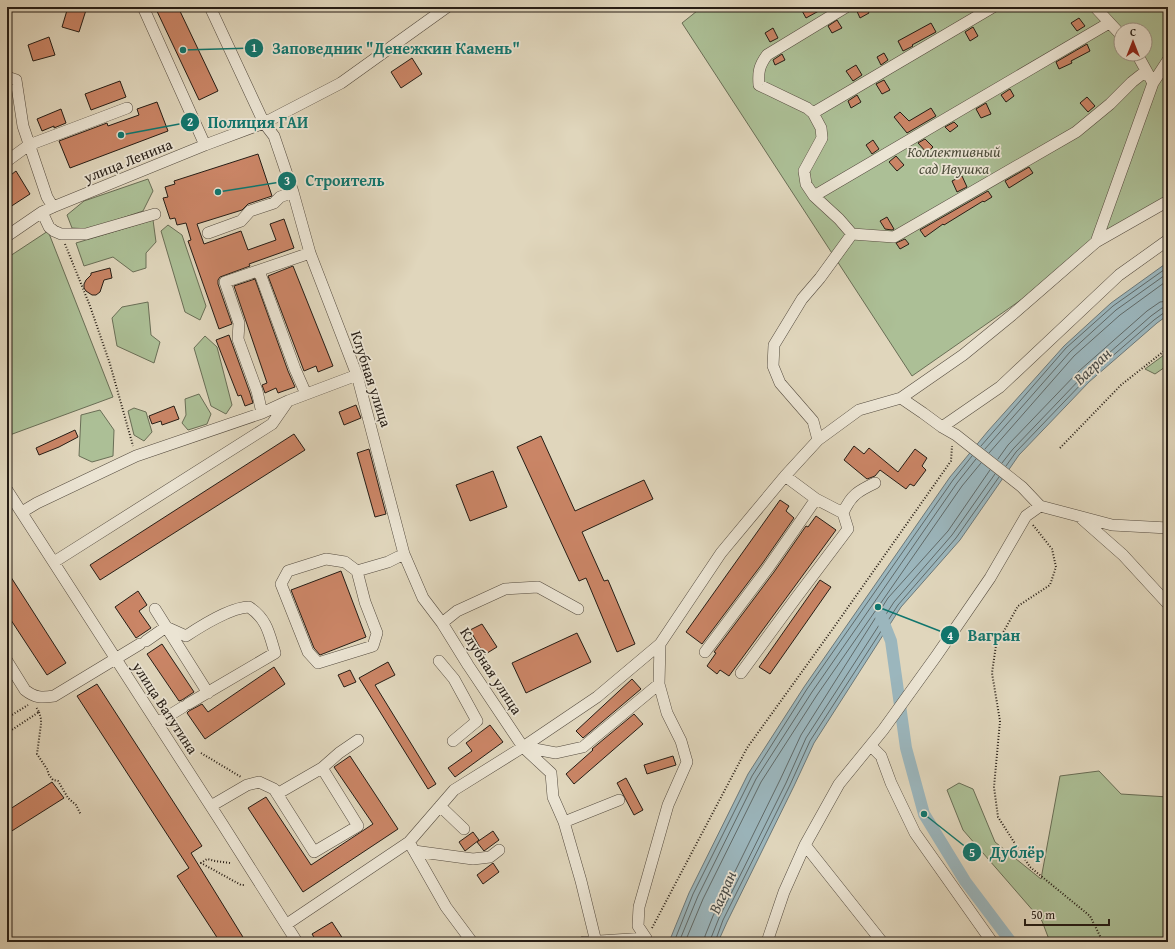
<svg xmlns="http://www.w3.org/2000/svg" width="1175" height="949" viewBox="0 0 1175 949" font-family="'Gentium Book Plus',serif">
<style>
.green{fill:#acbf96;stroke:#696e56;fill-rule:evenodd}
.water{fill:#9bb6bd;stroke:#6c797a}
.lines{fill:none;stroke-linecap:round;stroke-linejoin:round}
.shore{stroke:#606a69;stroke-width:1}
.canal{stroke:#9bb6bd;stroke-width:12}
.building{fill:#ca8566;stroke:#261d15}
.minor-casing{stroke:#544b3f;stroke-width:12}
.path{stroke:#261d15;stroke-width:2;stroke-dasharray:1 2;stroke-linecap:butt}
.minor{stroke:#ebe4d3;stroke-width:11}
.labels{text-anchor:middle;stroke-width:3.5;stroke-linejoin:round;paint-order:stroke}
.park-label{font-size:15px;font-style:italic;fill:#4e4e3c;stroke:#ebe4d3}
.street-label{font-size:15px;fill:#261d15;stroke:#ebe4d3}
.water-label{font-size:16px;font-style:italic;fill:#494b47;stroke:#ebe4d3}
.leader{fill:none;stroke:#0f766e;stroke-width:1.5}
.callout-dot{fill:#0f766e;stroke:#ebe4d3;stroke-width:1.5}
.mark-label{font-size:12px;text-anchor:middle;font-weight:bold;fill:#fff}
.callout-label{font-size:16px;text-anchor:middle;font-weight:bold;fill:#0f766e;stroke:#ebe4d3;stroke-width:3.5;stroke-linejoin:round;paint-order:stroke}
</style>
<rect width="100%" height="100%" fill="#e0d6bc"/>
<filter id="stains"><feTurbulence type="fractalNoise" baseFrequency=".005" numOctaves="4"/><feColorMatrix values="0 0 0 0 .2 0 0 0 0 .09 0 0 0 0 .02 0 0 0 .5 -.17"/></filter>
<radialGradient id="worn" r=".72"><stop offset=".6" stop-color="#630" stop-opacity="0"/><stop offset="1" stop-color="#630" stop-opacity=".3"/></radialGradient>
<path class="green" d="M702 7H1168V202L1144 214 912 376 682 23ZM1121 30H1145V54H1121Z
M148 179 153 191 143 211 89 229 72 228 67 215 84 201Z
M153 220 156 242 146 253V268L133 272 113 257 84 266 76 243Z
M168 225 182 235 206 306 200 320 185 312 161 231Z
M48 231 113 397 7 436V258Z
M148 302 151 335 160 342 154 363 117 346 112 318 122 307Z
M205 336 217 347 232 405 226 414 211 406 194 348Z
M1168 352V365L1155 374 1145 369Z
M199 394 211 414 207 424 188 430 182 423 186 415 185 399Z
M134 408 146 412 152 432 144 441 134 435 128 411Z
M100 410 114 430 113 456 92 462 79 456 81 415Z
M1099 771 1121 794 1168 797V942H1050L1042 921 963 830 947 790 959 783 973 789 995 842 1041 879 1060 776Z"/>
<path class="water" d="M1168 262V315L1157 323 1089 382 1019 455 960 540 901 607 814 743 794 786 727 922 718 942H669L689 893 748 774 804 687 950 477 988 431 1064 346 1111 303Z"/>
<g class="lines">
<path class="shore" d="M981 446 1066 348 1113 306 1168 267
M985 449 1070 352 1116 310 1168 273
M989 453 1074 356 1120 315 1168 280
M998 459 1008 445 1079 371 1147 311 1160 302 1168 301
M1002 463 1013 449 1083 376 1151 316 1162 308 1168 307
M1006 466 1016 452 1086 379 1154 320 1165 312H1168
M674 942 693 894 752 776 807 689 953 480 972 456
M679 942 698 896 756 779 812 692 957 483 976 459
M685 942 703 899 761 782 817 695 962 486 981 463
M704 942 705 936 713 916 780 780 801 735 888 598 948 531 990 470
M710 942 711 938 719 918 786 783 806 738 894 602 952 535 995 474
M715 942 723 920 790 785 810 741 898 605 956 538 999 477"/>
<path class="canal" d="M881 616 891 641 906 748 924 814 965 881 1011 942"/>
</g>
<path class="building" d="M68 7H87L79 32 62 27Z
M155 7H178L218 91 199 100Z
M800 7H826L806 18Z
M855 7H866L869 13 860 18Z
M1079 18 1085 26 1077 31 1071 23Z
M837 20 842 28 832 33 828 26Z
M931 23 936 32 912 45 913 46 903 51 898 41Z
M973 27 978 36 970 41 965 32Z
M773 28 778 38 770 42 765 33Z
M49 37 55 55 33 61 28 45Z
M1087 44 1090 51 1071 61 1072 63 1059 69 1056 62Z
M884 53 888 60 881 65 877 57Z
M782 54 785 60 775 65 773 60Z
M412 58 422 74 401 88 391 72Z
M856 65 862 75 853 81 846 71Z
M884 80 890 90 882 94 876 84Z
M120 81 126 97 91 110 85 94Z
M1010 89 1014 96 1006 102 1001 95Z
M857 95 861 102 851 108 848 101Z
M1087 97 1095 106 1088 112 1080 103Z
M157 102 168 131 70 168 59 141 107 123 108 126 139 115 137 109Z
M986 103 991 114 981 118 976 109Z
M931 108 936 116 907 133 894 117 900 112 909 121Z
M61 109 66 123 54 128V126L42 131 37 119Z
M954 122 958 126 950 132 945 127Z
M925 139 933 147 927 153 918 143Z
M873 140 879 149 872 154 866 145Z
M258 154 272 196 248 204 242 210 197 224 204 244 241 231 248 250 276 240 270 224 284 219 294 248 249 264 250 266 220 277 218 280V284L232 324 219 329 188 241 191 240 186 223 177 225 175 218 170 219 163 198 168 197 165 187 175 184 174 181Z
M896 156 904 165 897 171 889 162Z
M1029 167 1033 173 1009 188 1005 181Z
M16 171 30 194 7 209V178Z
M962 176 967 187 957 192 952 181Z
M988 191 992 197 984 202 983 201 944 225 943 224 925 237 920 230Z
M887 217 894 229 892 230 885 229 880 221Z
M905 239 909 244 900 249 896 243Z
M293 266 333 366 318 372 316 366 304 371 268 276Z
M110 268 112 278 104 280 100 292 96 295H92L86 291 84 288V284L86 280 91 275V273Z
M255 279 288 371 295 387 278 393 276 388 265 393 262 385 267 383 234 286Z
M229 335 250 393 253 403 245 406 241 395 238 396 216 340Z
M356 405 361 418 344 425 339 412Z
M174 406 179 419 162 425 161 421 152 424 149 416Z
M75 430 78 437 59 447 39 455 36 448Z
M294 434 305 450 100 580 90 565Z
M541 436 575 511 644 480 653 499 582 532 604 581 608 580 635 644 617 652 586 578 579 581 517 447Z
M854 446 864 454 869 448 898 472 915 449 927 458 922 466 926 470 914 486 910 484 906 489 880 470 875 476 867 479 844 460Z
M369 449 386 514 375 517 357 453Z
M493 471 507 507 470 521 456 485Z
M780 500 789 506 786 511 794 518 762 564 702 644 686 632Z
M816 516 836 530 729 676 720 670 717 674 707 666 716 653 714 652 774 572 806 526 808 527Z
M7 571 66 663 47 675 7 614Z
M341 571 366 637 320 655 314 648 291 590Z
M820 580 831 587 770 674 759 667Z
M138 591 147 605 139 611 151 628 136 638 115 607Z
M482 624 497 647 484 655 470 630Z
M577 633 591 662 526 693 512 663Z
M162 644 194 692 182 700 179 701 147 654Z
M388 662 395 675 375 685 436 784 428 789 359 678Z
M274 667 285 684 205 739 187 713 189 711 202 704 208 712Z
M350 670 356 682 344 687 338 675Z
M632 679 641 689 583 738 576 731Z
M97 684 202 846 191 853 246 942H220L177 876 189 868 77 696Z
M634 714 643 724 574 784 566 774 593 750 592 749Z
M490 725 503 742 455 777 448 768 472 751 466 743Z
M350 756 398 829 303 892 248 808 266 797 311 865 373 824 334 767Z
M673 756 676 765 647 774 644 765Z
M626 778 643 810 634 815 617 783Z
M52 782 64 798 7 834V811Z
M493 831 499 840 484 851 477 842Z
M473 832 479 840 465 851 459 842Z
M493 863 499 872 483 884 477 875Z
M332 922 345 942H317L312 934Z"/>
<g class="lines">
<defs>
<path id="minor" d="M143 7 205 145
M210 7 264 123 274 136 293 192 310 253 357 375 404 554 423 598 442 623 468 665 523 747 551 773 553 797 564 822 581 881 596 942
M846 7 767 55C759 66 758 72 759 85L807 108 813 113 821 128 822 138 804 171 806 184 814 196 839 219 852 234 894 237 1076 132 1110 104 1132 82 1146 71
M1095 7 1121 35
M7 77 16 80 23 126 47 197 53 207
M1153 83 1168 60
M813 113 993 7
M7 161 29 145 127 108
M814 196 1109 23
M42 212 49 227 54 231 61 234H86L155 214
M208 233 241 221 250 211 274 203 280 197 293 192
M7 236 42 212 53 207 205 145 264 123 341 83 447 7
M1096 242 1153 83 1137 54
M259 271 295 369 306 394
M901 398 923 413 942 427 956 435 1022 487 1040 506 1112 525 1168 528
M262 413 257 391 238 339 239 323 225 282 310 253
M942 427 1000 387 1119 275 1168 240
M818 440 813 421 780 383 773 366 774 345 802 299 820 278 852 234
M785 476 816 499 843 513
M7 490 221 822 297 942
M22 512 37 503 136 456 262 413 288 401 357 375
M1081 518 1123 555 1168 604
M326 559 345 562 357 571 365 602 377 633 373 646 318 663 308 652 281 584 288 571Z
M54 562 272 424 288 401
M357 571 388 562 404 554
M155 609 208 693
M442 623 457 611 505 589 538 587 578 609
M146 641 166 627 186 636C201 626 232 607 249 607 267 619 269 633 275 653L188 704
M705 652 768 568 816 499
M7 661 25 690C35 698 42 698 54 696L140 644
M439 661 454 679 477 721 453 741
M741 673 796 598 848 529 843 513C851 495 858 491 875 483
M157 723 183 707
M871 746 881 756 891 783 915 833 992 942
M524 747 556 753 583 747 659 684
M277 794 322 768 339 753 358 740
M211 806 247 785 259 782 274 789 314 852 358 826 322 768
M440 806 464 829
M564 822 619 800
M409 842 446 907 472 942
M805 845 882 942
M414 851 473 859 490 857 499 850
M287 924 409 842 454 790 523 747 597 697 660 644 721 553 785 476 818 440 859 410 901 398 963 355 1012 315 1096 242 1168 201
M646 938 638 926 639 907 668 805 687 762 681 741 667 713 659 684 660 644
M584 942 646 938
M767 942 784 892 805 845 839 784 883 730 937 655 990 578 1026 516 1040 506"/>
</defs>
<use href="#minor" class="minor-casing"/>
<path class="path" d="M65 244 90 306 110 364 133 446
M1060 448 1121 385 1168 348
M1033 525 1052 549 1056 567 1050 585 1018 606 996 645 992 673 1000 721 994 787 998 817 1030 867 1090 916 1103 942
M39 712 41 719V724L37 754 47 769 49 775 53 780 58 781 68 798 76 805 81 815
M7 718 28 705
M7 733 39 712 36 707
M201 753 241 777
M230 863 215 861 207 859 201 863 241 885H244
M652 928 747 748 832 630 951 461 952 446"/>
<use href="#minor" class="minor"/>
</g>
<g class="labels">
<g class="park-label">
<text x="954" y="157">Коллективный<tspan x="954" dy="17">сад Ивушка</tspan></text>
</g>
<g class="street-label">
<text transform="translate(128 161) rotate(-22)" y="5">улица Ленина</text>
<text transform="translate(371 379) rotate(72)" y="5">Клубная улица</text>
<text transform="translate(491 671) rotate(57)" y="5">Клубная улица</text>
<text transform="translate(165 708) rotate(57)" y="5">улица Ватутина</text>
</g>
<g class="water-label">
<text transform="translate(1092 366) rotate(-44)" y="6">Вагран</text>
<text transform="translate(722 892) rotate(-66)" y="6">Вагран</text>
</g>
</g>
<path class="leader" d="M183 50L254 48M121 135L190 122M218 192L287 181M878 607L950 635M924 814L972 852"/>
<g class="callout-dot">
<circle cx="183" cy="50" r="4"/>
<circle cx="121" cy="135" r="4"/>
<circle cx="218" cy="192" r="4"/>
<circle cx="878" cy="607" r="4"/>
<circle cx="924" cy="814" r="4"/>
<circle cx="254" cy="48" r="10"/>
<circle cx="190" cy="122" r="10"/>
<circle cx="287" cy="181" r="10"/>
<circle cx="950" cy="635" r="10"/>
<circle cx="972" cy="852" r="10"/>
</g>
<g class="mark-label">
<text x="254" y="52">1</text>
<text x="190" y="126">2</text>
<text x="287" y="185">3</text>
<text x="950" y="640">4</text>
<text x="972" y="857">5</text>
</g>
<g class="callout-label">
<text x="396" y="54">Заповедник "Денежкин Камень"</text>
<text x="258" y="128">Полиция ГАИ</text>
<text x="345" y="186">Строитель</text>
<text x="994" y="641">Вагран</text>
<text x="1017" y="858">Дублёр</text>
</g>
<rect width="1175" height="949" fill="none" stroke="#e0d6bc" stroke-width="24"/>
<rect x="8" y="8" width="1159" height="933" fill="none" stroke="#261d15" stroke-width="2"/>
<rect x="12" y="12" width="1151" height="925" fill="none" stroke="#261d15"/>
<g transform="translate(1133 42)"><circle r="19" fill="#ebe4d3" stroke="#9c9487"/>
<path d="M0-3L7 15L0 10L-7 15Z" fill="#8f2418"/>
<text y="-6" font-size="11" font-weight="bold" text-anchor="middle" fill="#261d15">С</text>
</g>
<path d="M1025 919v6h84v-6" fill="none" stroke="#261d15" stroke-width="2"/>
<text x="1031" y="919" font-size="12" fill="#261d15" stroke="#ebe4d3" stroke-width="3" paint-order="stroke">50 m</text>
<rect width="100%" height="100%" filter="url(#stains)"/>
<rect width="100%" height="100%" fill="url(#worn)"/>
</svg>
